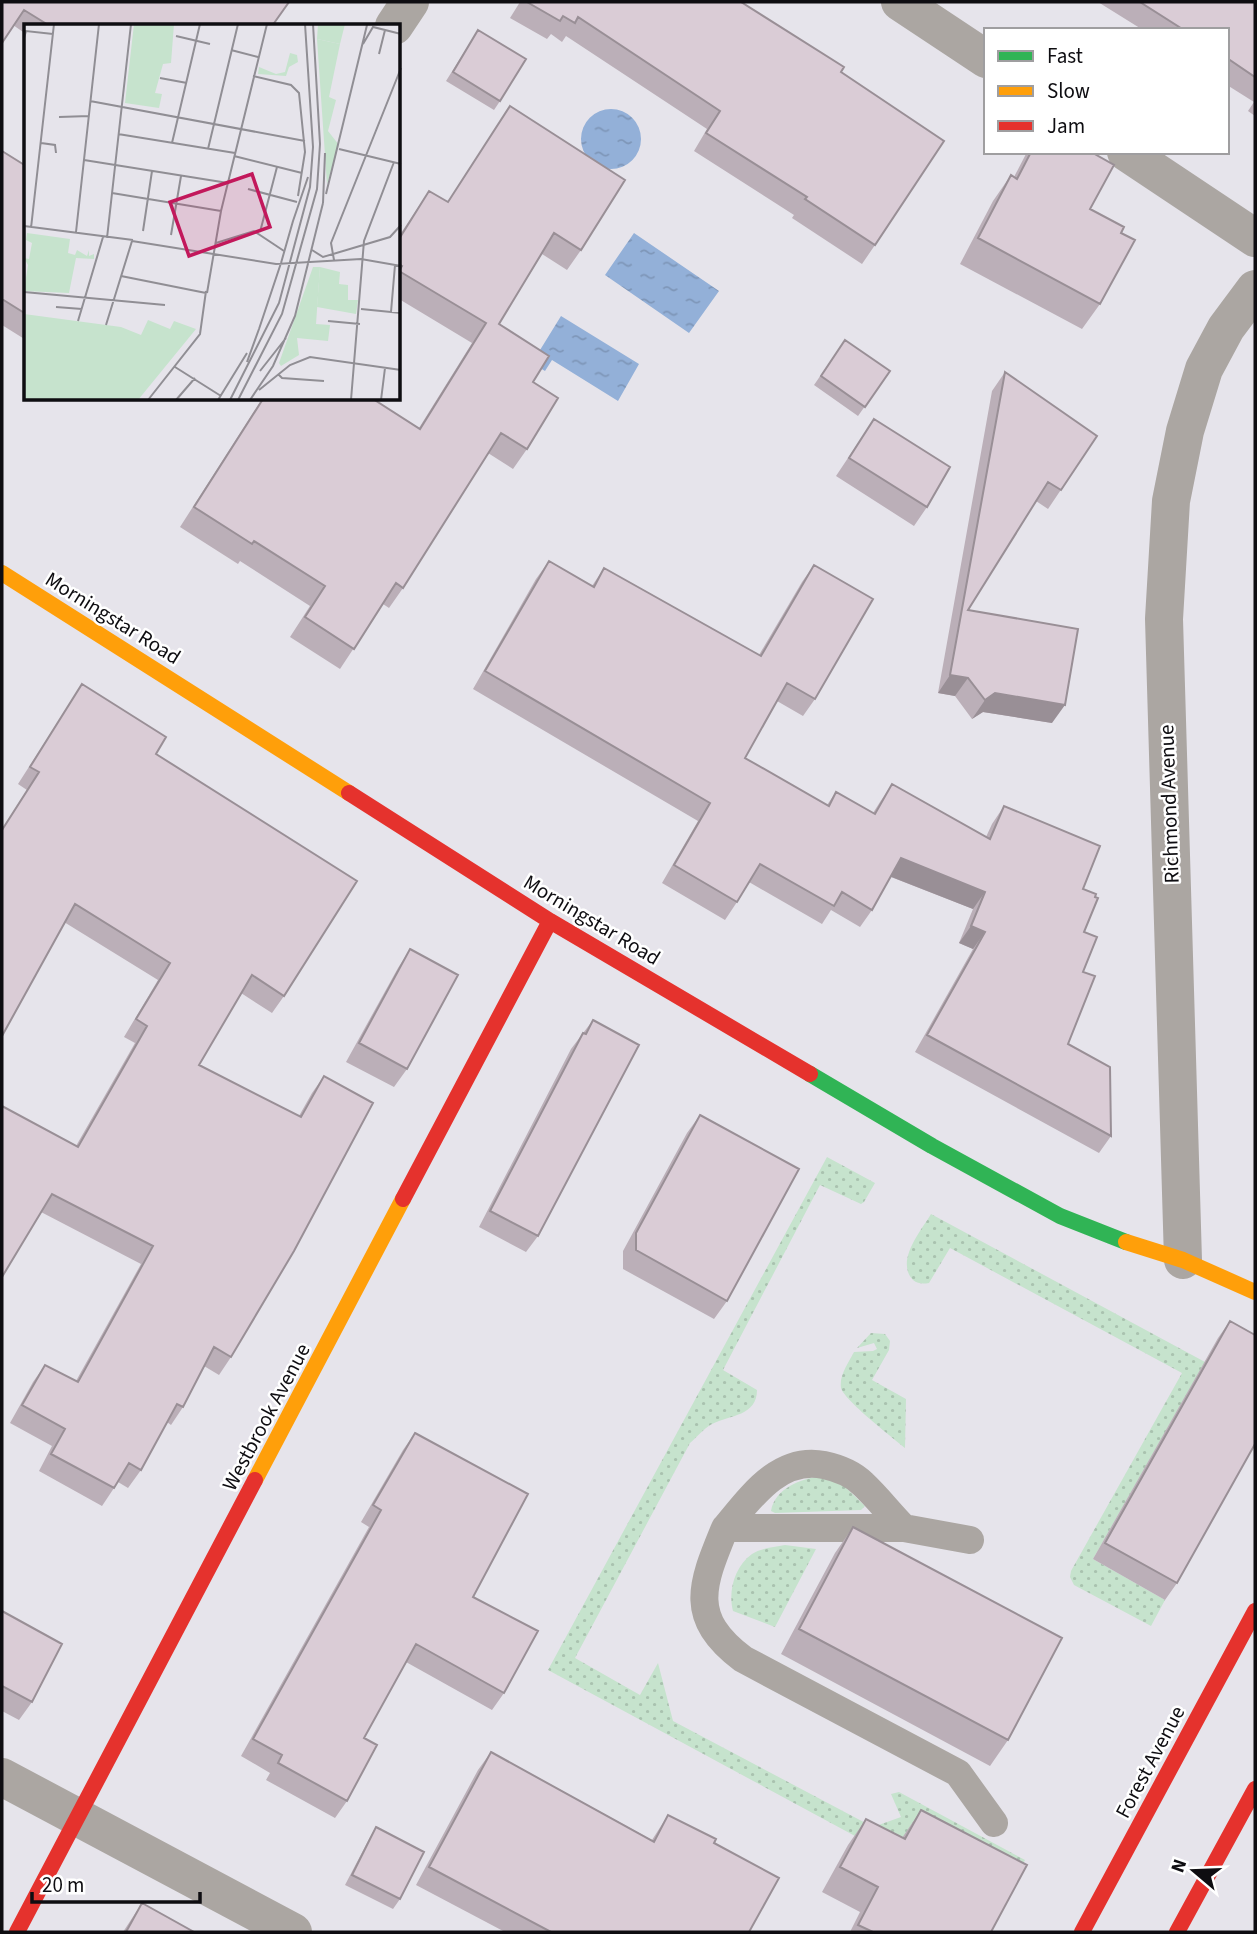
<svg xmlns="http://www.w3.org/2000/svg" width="1257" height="1934" viewBox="0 0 1257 1934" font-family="'Source Sans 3',sans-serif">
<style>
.green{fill:url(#green-dots)}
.water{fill:url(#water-ripples)}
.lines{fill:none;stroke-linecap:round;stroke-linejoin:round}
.lane{stroke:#aba6a2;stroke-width:28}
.street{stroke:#aba6a2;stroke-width:38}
.fast{stroke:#30b455;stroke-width:16}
.slow{stroke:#ff9f0a;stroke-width:16}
.jam{stroke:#e5322d;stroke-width:16}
.wall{fill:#bbafb8}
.shaded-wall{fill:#998f96}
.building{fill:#daccd6;stroke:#998f96;stroke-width:2}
.labels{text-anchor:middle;stroke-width:5;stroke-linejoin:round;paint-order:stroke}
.street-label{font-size:21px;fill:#0e0d11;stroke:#fff}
.inset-road{fill:none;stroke:#908e94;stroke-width:2}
.view{fill:#c2185b;fill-opacity:0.15;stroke:#c2185b;stroke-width:3.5}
.inset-edge{fill:none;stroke:#0e0d11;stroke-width:3.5}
</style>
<defs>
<pattern id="green-dots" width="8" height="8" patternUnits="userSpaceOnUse" patternTransform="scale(1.75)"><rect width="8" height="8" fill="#c6e3cd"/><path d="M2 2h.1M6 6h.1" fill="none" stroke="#a9c2af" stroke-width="1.8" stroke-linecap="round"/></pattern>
<pattern id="water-ripples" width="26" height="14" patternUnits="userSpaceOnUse" patternTransform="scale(1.75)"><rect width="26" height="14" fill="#93b0d8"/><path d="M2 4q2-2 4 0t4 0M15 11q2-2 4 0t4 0" fill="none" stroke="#7e96b8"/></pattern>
</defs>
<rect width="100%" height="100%" fill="#e6e4eb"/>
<path class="green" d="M827 1157 875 1183 864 1202 861 1204 820 1185 723 1370 757 1390C757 1416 730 1415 712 1424 703 1429 697 1437 690 1443L575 1658 640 1695 658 1663 673 1721 873 1827 901 1817 891 1794 899 1792 1025 1860 1009 1891 903 1836 892 1856 548 1670Z
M931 1214 1205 1362 1093 1559 1165 1600 1151 1626 1074 1585 1070 1577 1071 1571 1182 1373 950 1248 929 1283C923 1284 918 1284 913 1280 895 1261 921 1231 931 1214Z
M871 1333 885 1334 890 1341 889 1350 872 1380 906 1399 905 1448C893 1438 844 1400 841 1388 839 1375 849 1362 854 1352L873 1351 877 1349 874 1343 857 1348Z
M821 1476 842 1484 865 1506 861 1510 775 1513 771 1511C775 1488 801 1479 821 1476Z
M785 1545 816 1549 775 1627 733 1611C728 1592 734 1567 752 1554 761 1548 774 1547 785 1545Z"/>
<path class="water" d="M581 139a30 30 0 1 1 60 0a30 30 0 1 1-60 0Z
M634 233 719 291 689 333 605 275Z
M561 316 639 364 618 401 552 360 545 371 532 363Z"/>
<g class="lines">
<path class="lane" d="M725 1528C751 1497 779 1456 824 1465 838 1468 853 1474 863 1484 878 1498 890 1514 904 1528
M970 1540 904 1528H725C702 1584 687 1617 743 1659L958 1773 994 1823"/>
<path class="street" d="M900 2 986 59
M394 26 410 2
M1126 152 1255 238
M1183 1260 1164 619 1171 501 1185 431 1204 369 1226 328 1255 289
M2 1777 293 1932"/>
<path class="fast" d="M810 1074 932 1146 1060 1216 1126 1242"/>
<path class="slow" d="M2 573 349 793
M1126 1242 1183 1260 1255 1292
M255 1480 403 1199"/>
<path class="jam" d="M349 793 550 921 810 1074
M403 1199 550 921
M17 1932 255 1480
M1082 1932 1255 1611
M1177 1932 1255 1789"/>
</g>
<path class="wall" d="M2 2 272 26H26V34L13 25Z
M520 2H741L841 72 875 245 862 264 792 218 794 215 694 151 707 129 566 36 562 42 551 34 547 39 510 18Z
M1098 2H1255V116L1248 111 1254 102 1227 85V30H1143Z
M478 30 500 101 494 110 446 81Z
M510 106 581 250 567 270 542 254 499 324 533 382 527 449 513 469 488 453 403 588 389 608 383 604 340 669 290 637 310 606 240 561 238 564 180 527 262 399H373L419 428 472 343 399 299V236L429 191 448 202Z
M2 151 26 166V340L2 325Z
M1027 152H1091L1090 209 1121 233 1100 304 1082 329 960 264 993 201 1011 175 1014 177Z
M845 340 890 371 858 416 814 385Z
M1005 372 1097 436 1048 509 1036 501 968 610 1052 723 983 712 972 719 955 696 938 693 992 391Z
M874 419 927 507 914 526 836 476Z
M549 561 592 586 604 568 759 655 802 582 814 565 815 699 803 716 777 701 745 758 827 805 836 792 873 813 880 802 892 784 986 837 992 824 1004 806 1083 889 1084 932 1083 972 1068 1044 1111 1136 1099 1153 915 1052 973 949 959 943 973 909 891 877 872 910 860 927 831 910 822 924 749 882 737 902 725 920 662 883 698 821 473 689 536 579Z
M82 684 156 754 284 996 272 1013 241 993 199 1065 299 1116 312 1093 324 1076 231 1357 219 1375 204 1366 183 1407 171 1425 167 1422 141 1470 128 1488 118 1482 102 1506 39 1471 52 1446 10 1423 33 1382 45 1365 76 1381 141 1264 41 1212 76 1146 135 1043 124 1037 158 980 64 922 2 1036V829L27 790 18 784Z
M410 949 407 1069 394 1087 346 1062 398 968Z
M593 1020 538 1236 526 1252 479 1227 571 1049Z
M700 1115 727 1301 714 1319 623 1269V1251L687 1133Z
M1230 1321 1177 1583 1165 1600 1093 1559 1218 1338Z
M415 1433 473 1597 504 1693 492 1710 406 1662 364 1738 347 1801 335 1818 266 1780 270 1773 241 1756 369 1527 361 1522 403 1450Z
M853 1527 1008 1740 990 1766 781 1654 835 1553Z
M2 1611 32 1702 19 1720 2 1711Z
M491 1752 652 1840 668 1815 714 1843 749 1932H505L416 1885 478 1770Z
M921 1810 991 1932H850L860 1912 822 1892 848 1845 866 1819 902 1838Z
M376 1827 400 1899 393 1909 345 1885 370 1837Z
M142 1903 194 1932H123Z"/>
<path class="shaded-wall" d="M950 675 968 678 955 696 938 693Z
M995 693 1065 705 1052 723 983 712 972 719 985 700Z
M901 858 985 892 973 909 889 876Z
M971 926 985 932 973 949 959 943Z"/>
<path class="building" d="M2 2H289L272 26H50L24 10 2 43Z
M527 2H741L844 67 841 72 944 141 875 245 805 199 807 197 706 133 720 111 578 17 575 23 563 16 560 21Z
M1140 2H1255V77L1227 58V30H1184Z
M478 30 526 59 500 101 453 72Z
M510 106 625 180 581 250 554 233 499 324 549 356 533 382 558 398 527 449 501 433 403 588 396 583 354 649 305 617 325 586 254 541 252 544 194 507 263 399H373L420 429 486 323 399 271 402 266 399 264V239L429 191 448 202Z
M2 151 26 166V314L2 299Z
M1031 152H1091L1114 165 1090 209 1124 227 1121 233 1135 240 1100 304 978 238 1011 175 1017 179Z
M845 340 890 371 865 407 821 376Z
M1005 372 1097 436 1061 490 1048 482 968 610 1078 629 1065 705 995 693 985 700 968 678 950 675Z
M874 419 950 467 927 507 849 458Z
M549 561 594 587 604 568 761 656 814 565 873 599 815 699 787 683 745 758 829 806 836 792 875 814 892 784 990 839 1004 806 1100 846 1083 889 1096 894 1095 897 1098 898 1084 932 1097 937 1083 972 1095 976 1068 1044 1110 1067 1111 1136 927 1035 985 932 971 926 985 892 901 858 872 910 842 892 834 906 760 864 737 902 674 865 710 803 485 671Z
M82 684 166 737 156 754 357 881 284 996 252 975 199 1065 301 1117 324 1076 373 1103 294 1251 231 1357 214 1347 183 1407 177 1404 141 1470 129 1463 114 1488 51 1454 65 1429 22 1405 45 1365 78 1382 153 1246 52 1194 2 1277V1106L78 1147 147 1026 136 1019 170 963 75 904 2 1036V830L39 772 30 767Z
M410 949 458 975 407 1069 359 1043Z
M593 1020 639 1045 538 1236 490 1211 583 1033 586 1034Z
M700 1115 799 1169 727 1301 636 1250V1233Z
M1230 1321 1255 1335V1444L1177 1583 1105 1543Z
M415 1433 528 1494 473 1597 538 1631 504 1693 416 1644 364 1738 377 1745 347 1801 278 1763 282 1755 253 1739 381 1510 373 1505Z
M853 1527 1062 1638 1008 1740 799 1629Z
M2 1611 62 1644 32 1702 2 1686Z
M491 1752 654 1842 668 1815 716 1839 714 1843 779 1878 749 1932H551L429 1867Z
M921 1810 1027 1865 991 1932H873L858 1925 878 1887 840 1867 866 1819 905 1839Z
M376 1827 424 1852 400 1899 352 1875Z
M142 1903 194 1932H126Z"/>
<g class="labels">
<g class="street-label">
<text transform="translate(113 618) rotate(32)" y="7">Morningstar Road</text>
<text transform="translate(1169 804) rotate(-92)" y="7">Richmond Avenue</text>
<text transform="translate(592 920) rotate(31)" y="7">Morningstar Road</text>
<text transform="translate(266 1417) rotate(-62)" y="7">Westbrook Avenue</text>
<text transform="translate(1150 1762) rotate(-62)" y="7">Forest Avenue</text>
</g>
</g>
<g transform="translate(24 24)">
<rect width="376" height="376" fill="#e6e4eb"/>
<path d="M266 29 273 31 274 38 265 43 262 52 234 50 235 43 252 50 261 48ZM3 209 46 215 44 229 51 231 53 226 63 232 65 226V232L70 230V235L52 234 45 269 0 267 4 241 0 234 5 235 8 219 2 216ZM289 243H296L292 300 306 301 304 317 273 314 275 331 257 342 255 339Z" fill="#c6e3cd"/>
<path d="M293 15 316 20 305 73 312 76 304 107 315 121 303 160Z" fill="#c6e3cd"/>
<path d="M294 0H321L316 20 293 15ZM296 243 316 248 315 260 324 261V276H334L332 290 293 283ZM0 290 97 303 117 311 124 296 146 305 150 297 172 305 114 376H0Z" fill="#c6e3cd"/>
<path d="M110 0H150L147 39 139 40 131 69 138 70 135 84 101 79Z" fill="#c6e3cd"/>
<path class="inset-road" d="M152 12 186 20M0 14 2 7 29 10M339 20 349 3 377 10M207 26 234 33M355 30 361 6M229 52 267 61 275 69 281 128 274 172M136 54 163 59M66 77 281 117M35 93 65 92M94 110 211 129M17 119 31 121 32 129M148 119 176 0M184 125 214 0M315 125 377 140M210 132 278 149M60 136 204 159M224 165 273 178M88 169 197 187M302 170 343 1M299 179 301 129M269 197 284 153M0 202 109 216M7 204 30 0M119 207 128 147M52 208 75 0M236 208 253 143M147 211 157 152M83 214 107 0M108 217 252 240 337 235 377 242M192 219 230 207 260 227M288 226 299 233 366 213 377 201M310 236 307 219 377 44M257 239 269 197M97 252 182 269M0 268 141 281M183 269 197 187 243 0M32 283 58 285M337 285 377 289M367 288 371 241M54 297 79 213M304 297 336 300M82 301 108 217M235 305 257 239M223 338 235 305M151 343 197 372M236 347 262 314M254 350 258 354 300 357M235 366 266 341 286 333 377 346M124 376 176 310 182 267M152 376 171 354M194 376 223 329M206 376 255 279 286 163 289 123 281 0M214 376 258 290 293 165 296 120 289 0M226 376 249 342 271 292 299 179M327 376 340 217 370 138M357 376 361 344"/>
<path class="view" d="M228 150 246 203 165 232 146 178Z"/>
<rect width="376" height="376" class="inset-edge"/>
</g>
<rect width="1257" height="1934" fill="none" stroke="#0e0d11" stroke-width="7"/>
<rect x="984" y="28" width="245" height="126" fill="#ffffff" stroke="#9f9ea0" stroke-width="2"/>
<rect x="998" y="51" width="35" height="10" fill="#30b455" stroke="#9f9ea0" stroke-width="2"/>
<text x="1047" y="63" font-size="21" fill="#0e0d11">Fast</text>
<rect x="998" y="86" width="35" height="10" fill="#ff9f0a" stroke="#9f9ea0" stroke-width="2"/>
<text x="1047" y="98" font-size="21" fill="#0e0d11">Slow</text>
<rect x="998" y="121" width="35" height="10" fill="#e5322d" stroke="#9f9ea0" stroke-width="2"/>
<text x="1047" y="133" font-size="21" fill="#0e0d11">Jam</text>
<g transform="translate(1194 1871) rotate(289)" stroke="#ffffff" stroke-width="5" paint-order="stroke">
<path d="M0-5L12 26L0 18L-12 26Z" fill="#0e0d11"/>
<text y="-10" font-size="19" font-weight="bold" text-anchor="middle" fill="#0e0d11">N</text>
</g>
<path d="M32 1892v10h168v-10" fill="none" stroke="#0e0d11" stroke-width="3.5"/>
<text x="42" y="1892" font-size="21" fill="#0e0d11" stroke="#ffffff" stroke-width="5" paint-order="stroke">20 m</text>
</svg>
